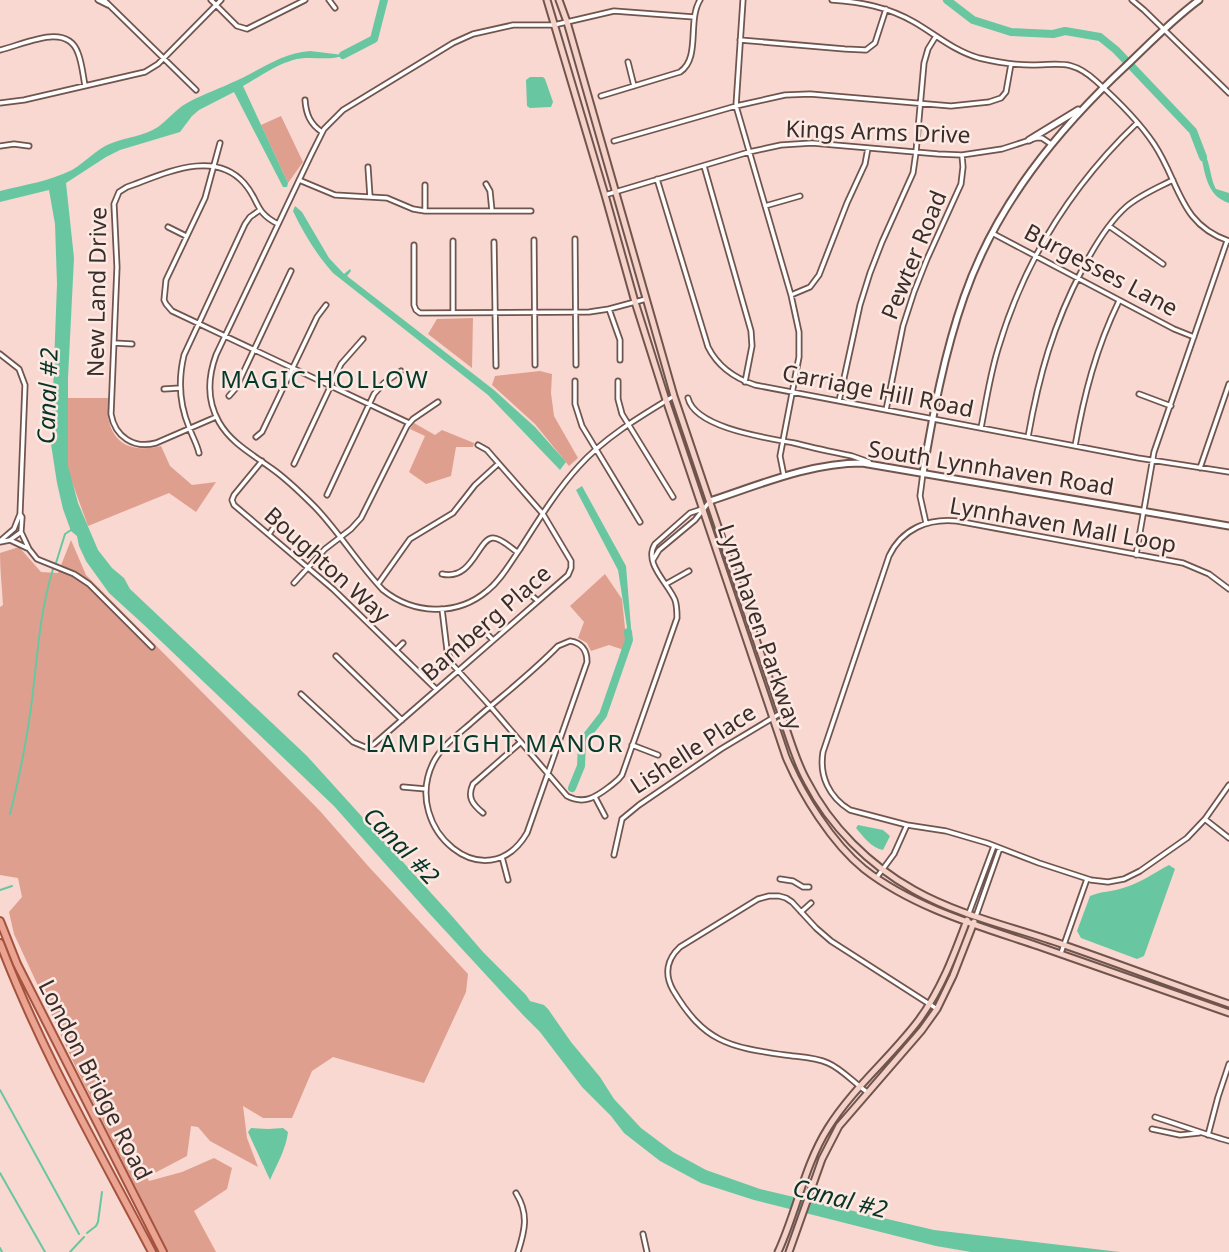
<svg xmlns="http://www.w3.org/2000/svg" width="1229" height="1252" viewBox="0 0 1229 1252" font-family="'Noto Sans',sans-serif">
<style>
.green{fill:#df9f8e}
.water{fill:#68c7a1}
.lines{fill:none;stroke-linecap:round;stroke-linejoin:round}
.stream{stroke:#68c7a1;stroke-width:2}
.river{stroke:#68c7a1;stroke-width:8}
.minor-casing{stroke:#70554e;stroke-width:7}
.tertiary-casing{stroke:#70554e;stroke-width:9}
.secondary-casing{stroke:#70554e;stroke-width:9}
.primary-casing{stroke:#a4533e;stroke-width:10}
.minor{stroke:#fff;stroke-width:3.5}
.tertiary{stroke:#fff;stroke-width:5}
.secondary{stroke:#f5d1c8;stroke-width:5}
.primary{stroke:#eba492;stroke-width:6}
.labels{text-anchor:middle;stroke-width:5;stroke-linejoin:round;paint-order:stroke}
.street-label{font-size:23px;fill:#392d2a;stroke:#fce9e3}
.neighbourhood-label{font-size:24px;letter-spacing:2px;fill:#063929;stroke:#fce9e3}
.water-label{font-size:24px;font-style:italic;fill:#073324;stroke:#fce9e3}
</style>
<rect width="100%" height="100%" fill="#f8d8d0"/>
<path class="green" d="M281 116 303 162 288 183 261 125Z
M473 318 472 368 428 334 437 319Z
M540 371 552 374 551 393 554 416 578 458 569 466 535 424 492 385 495 376Z
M68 398H109C109 406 107 417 110 425 118 449 139 451 161 446L170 466 192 485 216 482 196 512 169 493 88 526 67 468Z
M414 423 435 435 442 430 474 443 473 447H456L451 476 426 484 409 472 425 436 410 429Z
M71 540 86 575 320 811 369 867 468 974 466 992 424 1083 333 1057 312 1071 292 1118H263L243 1106 247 1138 258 1167 210 1141 198 1127 191 1126 187 1156 147 1177 149 1181 182 1172 214 1158 232 1168 227 1189 194 1211 216 1252H168L77 1070 14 934 9 912 22 897 18 878 0 875V607L3 605C2 587 0 571 0 553L19 547 41 572 58 573Z
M605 574 622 599 626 638 624 650 609 645 591 651 587 643 578 638 584 622 570 606Z"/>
<path class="water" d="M310 51 343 55C332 62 308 55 293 60 276 65 259 77 243 86L288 183 287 187H283L234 92 199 110 192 116 180 132 120 150 106 157 66 183 74 258 68 378V466L78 503 98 550 112 568 124 578 130 589 307 756 451 915 483 952 526 995 530 1001 544 1005 548 1009 571 1042 600 1077 614 1099 641 1128 673 1152 706 1170 760 1189 934 1230 1120 1252H971L936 1246 754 1200 701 1183 660 1161 624 1133 611 1116 582 1087 540 1032 523 1015 428 912 334 806 143 624 109 593 86 561 79 546 77 536 71 531 63 509 57 483 51 444 57 284 55 224 49 190 0 202V191C24 185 50 181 72 170 86 162 97 148 112 143 127 137 144 136 158 127 166 121 174 112 182 106 198 96 214 91 231 83 258 72 280 53 310 51Z
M530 77H543L545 79 553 102 551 107 530 108 527 106 526 80Z
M1200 148C1211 158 1209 176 1216 189L1229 193V203C1206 196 1205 172 1200 151Z
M295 206 302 212 329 258 344 274 350 269 351 271 347 276 494 390 535 427 566 462 560 470 488 395 333 273C316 254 304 234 293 211Z
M582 486 626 566 632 640H629L618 570 576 490Z
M858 825 883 830 890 836 883 850C871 848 863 836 856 828Z
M1169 865 1175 869 1144 956 1137 959 1081 938 1077 931 1090 896C1101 891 1112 892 1123 888 1140 883 1154 873 1169 865Z
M251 1128 268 1129 283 1128 288 1132C286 1149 277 1164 270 1180L248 1132Z"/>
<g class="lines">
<path class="stream" d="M56 563 65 534 71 530
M10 814C19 779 26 744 31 708 37 662 39 614 53 569
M0 890 12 886
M0 1090 79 1234
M0 1173 45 1252
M87 1233 96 1226 98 1222 102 1192
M0 1248 2 1252
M70 1252 84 1237"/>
<path class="river" d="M947 0 973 20 1011 32 1053 34 1065 31 1100 37 1116 50 1193 131 1203 157
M343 55 374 39 384 0
M572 788 581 766 582 742 603 715 629 640 628 632"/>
<defs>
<path id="minor" d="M98 0 108 5
M104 0 196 90
M211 0 237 26 247 29 305 0
M329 0 335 8
M743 0 736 106 791 295 799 332V357L780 456 784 476
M832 0C861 2 888 7 914 22 935 34 954 51 979 58 996 62 1014 65 1032 65 1060 65 1072 59 1096 81 1115 98 1140 123 1154 144 1180 183 1179 224 1229 241
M1132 0 1144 10 1229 93
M740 40 845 49 866 50 875 43 886 9
M0 50C23 45 67 21 78 53 82 63 83 75 85 86
M628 62 634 86
M601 96 680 72C701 58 687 21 700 0
M305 100C306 114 310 124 322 132
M0 103 24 100 145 72 158 64 221 0
M614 141 736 106 785 95 810 94 951 106 989 102 1001 98 1006 92 1011 64
M220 143 205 198 166 280 164 300 166 304 172 311 409 423
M0 146 14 144 29 146
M704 166 751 331 752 346 745 382
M368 167 370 197
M657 179 708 347C718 367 734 378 755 385L1138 458 1229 472
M299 180 335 195 387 198 413 209 425 211H531
M486 184 490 191 492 211
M605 195 749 152 781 145 812 143 938 154 962 155 1002 149 1036 138H1042L1051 144
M765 206 800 196
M425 211V185
M1109 226 1163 264
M168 227 186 236
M992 233 1174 329 1194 337
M575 239 576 365
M534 240 535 365
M494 242 496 366
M414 245V305L416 310 420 313 589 312 609 309 646 299
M791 295 810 287 819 275 847 203 865 164 868 148
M609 309 620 340V360
M453 313V241
M114 343 132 344
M0 354 19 369 25 385 20 514
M575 381V404L582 426 640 522
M618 381V399L622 414 673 497
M164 389 180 388
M1139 394 1171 406
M229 396 236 388 291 271
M674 396C641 416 605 437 579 466 556 491 538 521 520 549 510 563 501 580 487 591 456 617 413 614 383 590 358 564 340 533 315 507 301 493 287 479 271 468 252 454 231 443 219 422 207 401 208 377 216 355L311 155 324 129 343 110 453 43 473 34 513 25H554L614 11 694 17
M688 398C695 428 767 438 794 443 813 448 833 452 852 456L869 462
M839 401 860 305 870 273 882 242 913 173 916 152 924 63 928 49 936 36
M886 410 903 326 914 292 927 259 961 184 963 167 962 155
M216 417 156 443C134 449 115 437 111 414L117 267 114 204 119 192 127 187C162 175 213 148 244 183 260 201 254 212 278 224
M981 428C986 402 990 375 998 349 1024 261 1071 186 1137 123
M256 437 262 432 317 317 326 305
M1028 437C1039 375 1053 325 1083 268 1094 247 1108 223 1126 207 1140 195 1157 188 1173 180
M1075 446C1084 395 1096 348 1119 301
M199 453C197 444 192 436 189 427 179 403 178 380 184 355L245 224 250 217 260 210
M262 461 234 495 232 500 234 505 333 589 436 689
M294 464 341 364 363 339
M1200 468 1229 384
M923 473 920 496 926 523
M327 495 374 394 384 383 401 371
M21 532 29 549 37 559 74 574 89 584 152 647
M269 534 274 527
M10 540 27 548
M0 541 14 529 20 514 22 517 21 532 10 540 0 542
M1136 555 1154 452 1227 241
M653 560 659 550 695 520 710 501
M442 574C473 581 478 538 493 538 501 538 511 548 517 552
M294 583 325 549 351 529 361 518 407 426 413 419 438 402
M378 584 410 539 453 513 475 485 498 464
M666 584 689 571
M1229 589 1209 574 1183 563 957 521C928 518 902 529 889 556L823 752C819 776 829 797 850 810L907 825 946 831 987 843 1039 863 1091 880 1108 882 1124 879 1140 871 1187 838 1205 819 1229 785
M531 595 538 601
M442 609 447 650 453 665 490 706 567 796C584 805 596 797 609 787 614 783 618 781 622 775L677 618C677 612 677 606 675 600 668 583 643 563 655 544L690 513 702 509
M486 633 493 640
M570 641C582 643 587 650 587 662L527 833C487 901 401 829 433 763 441 747 456 736 470 724 499 698 531 674 558 646Z
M396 650 403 643
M336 656 402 720
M301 694 353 742 365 747 373 745 568 575 571 568V561L543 514 487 450 478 445
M632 745 658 755
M403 787 426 789
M595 797 605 816
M483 813C472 804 467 797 473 784L521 742
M1206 820 1229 838
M614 855 622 819 639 805 721 749 781 713
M502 857 508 880
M877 877 894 854 907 825
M780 879 793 881 803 887H809
M801 912 811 903
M969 913 994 846
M976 916 1000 848
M1061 953 1087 879
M867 1092C854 1083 842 1069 828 1063 815 1057 799 1057 785 1055 728 1047 704 1042 673 990 664 974 667 959 680 947L758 899 769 896H779L786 898 792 902 816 928 831 941 937 1009
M1155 1117C1180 1125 1204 1134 1229 1141
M1152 1129 1180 1135 1199 1133
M1208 1135 1218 1097 1229 1064
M516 1193C529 1214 525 1230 518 1252
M643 1234 647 1252"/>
<path id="tertiary" d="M1029 140 1078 110
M923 473C933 414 944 354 964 297 996 205 1057 130 1128 64 1151 42 1173 19 1199 0
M710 501C759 485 809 463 862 463L1229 526"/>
<path id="secondary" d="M547 0 605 195 635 302 666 400 786 757C802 795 832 843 864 869 914 908 979 926 1038 946 1102 968 1165 991 1229 1013
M559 0 567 22 674 396 789 737C794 752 799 767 807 781 830 826 869 865 914 890 960 916 1014 927 1064 945 1119 964 1174 985 1229 1004
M778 1252C797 1211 804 1166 828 1128 853 1088 890 1058 918 1021 941 990 954 955 967 920
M789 1252 822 1159 839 1126 922 1030 937 1009 953 976 974 922"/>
<path id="primary" d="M0 921 17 964 163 1252
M0 943C41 1051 99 1151 152 1252"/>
</defs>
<use href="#minor" class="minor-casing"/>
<use href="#tertiary" class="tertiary-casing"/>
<use href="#secondary" class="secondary-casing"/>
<use href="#primary" class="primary-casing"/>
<use href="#minor" class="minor"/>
<use href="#tertiary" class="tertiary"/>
<use href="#secondary" class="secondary"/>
<use href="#primary" class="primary"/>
</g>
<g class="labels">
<g class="street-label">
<text transform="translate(878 132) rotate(2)" y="8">Kings Arms Drive</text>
<text transform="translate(914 255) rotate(-68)" y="8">Pewter Road</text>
<text transform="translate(1101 270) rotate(28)" y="8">Burgesses Lane</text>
<text transform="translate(97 292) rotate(-89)" y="8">New Land Drive</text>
<text transform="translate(878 391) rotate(11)" y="8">Carriage Hill Road</text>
<text transform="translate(991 468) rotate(9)" y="8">South Lynnhaven Road</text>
<text transform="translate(1063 525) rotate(10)" y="8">Lynnhaven Mall Loop</text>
<text transform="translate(327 565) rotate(42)" y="8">Boughton Way</text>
<text transform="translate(486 623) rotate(-41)" y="8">Bamberg Place</text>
<text transform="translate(760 627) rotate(71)" y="8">Lynnhaven Parkway</text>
<text transform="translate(693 749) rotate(-33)" y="8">Lishelle Place</text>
<text transform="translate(95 1080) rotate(63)" y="8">London Bridge Road</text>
</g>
<g class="neighbourhood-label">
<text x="325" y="388">MAGIC HOLLOW</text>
<text x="495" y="752">LAMPLIGHT MANOR</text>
</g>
<g class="water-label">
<text transform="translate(48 396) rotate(-88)" y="8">Canal #2</text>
<text transform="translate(401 846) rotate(46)" y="8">Canal #2</text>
<text transform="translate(840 1199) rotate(14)" y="8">Canal #2</text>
</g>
</g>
</svg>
